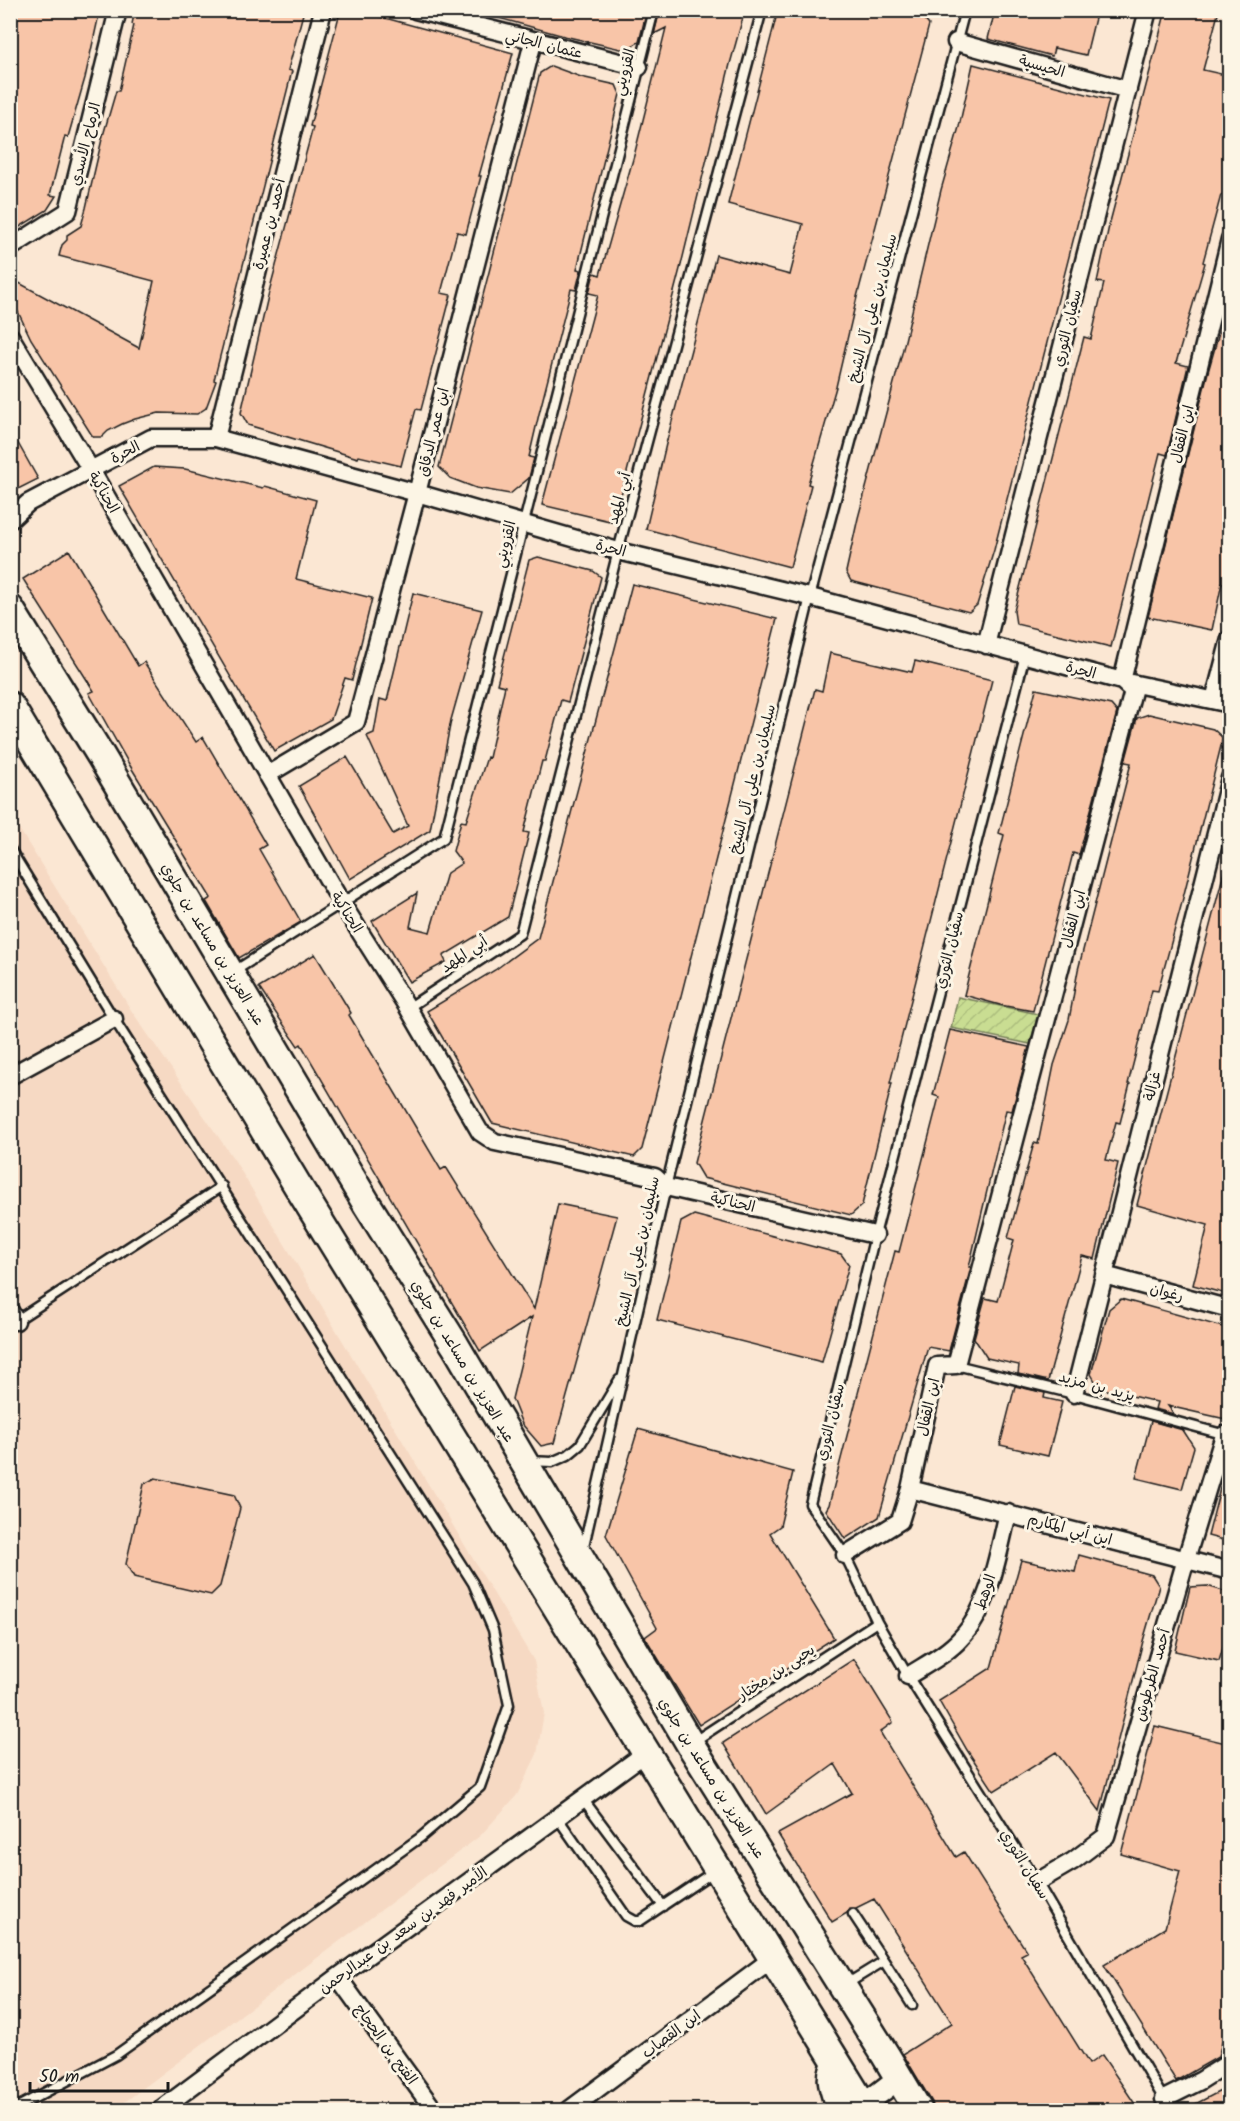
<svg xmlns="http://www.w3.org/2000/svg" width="1240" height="2121" viewBox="0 0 1240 2121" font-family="Kalam,'Playpen Sans Arabic',sans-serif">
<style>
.built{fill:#f6d9c3}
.garden{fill:url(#garden-furrows);stroke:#727c57;stroke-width:1.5}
.building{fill:#f8c5a8;stroke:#1c1c1c;stroke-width:1.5}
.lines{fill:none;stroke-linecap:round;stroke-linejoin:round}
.service-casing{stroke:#1c1c1c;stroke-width:13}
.minor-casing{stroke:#1c1c1c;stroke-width:21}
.tertiary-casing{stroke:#1c1c1c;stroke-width:26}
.primary-casing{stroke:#1c1c1c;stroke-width:32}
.service{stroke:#fcf5e5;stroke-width:8}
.minor{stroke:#fcf5e5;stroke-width:16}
.tertiary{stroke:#fcf5e5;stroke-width:21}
.primary{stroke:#fcf5e5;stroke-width:27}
.labels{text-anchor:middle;stroke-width:6;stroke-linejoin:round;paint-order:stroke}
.street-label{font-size:15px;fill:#1c1c1c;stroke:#fcf5e5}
</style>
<defs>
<pattern id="garden-furrows" width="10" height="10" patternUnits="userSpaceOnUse" patternTransform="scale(1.5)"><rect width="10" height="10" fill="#c9dd92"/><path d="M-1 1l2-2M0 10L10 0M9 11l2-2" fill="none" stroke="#acbd7d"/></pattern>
</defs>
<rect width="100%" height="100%" fill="#fbe7d3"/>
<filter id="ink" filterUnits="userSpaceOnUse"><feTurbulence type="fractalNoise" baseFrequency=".0167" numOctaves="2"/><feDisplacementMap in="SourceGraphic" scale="12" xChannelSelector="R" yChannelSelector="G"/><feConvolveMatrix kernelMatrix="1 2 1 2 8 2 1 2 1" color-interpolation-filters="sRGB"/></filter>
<g filter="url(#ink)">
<path class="built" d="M10 814 131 1010 235 1161 534 1661 544 1713 537 1754 517 1795 480 1836 114 2110H11Z"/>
<path class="garden" d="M958 997 1038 1014 1030 1044 951 1028Z"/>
<path class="building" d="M16 10H100L85 78 68 137 65 136 50 195 56 196 47 210 10 233V32Z
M135 10H304L288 70 292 71 214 380 216 381 206 408 197 414 159 413 135 419 122 424 108 431 102 437H93L31 339 10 295V278L139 348 154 281 59 256 62 245 67 240V235L81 226 86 208 102 139 116 91H119L134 25 132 24Z
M344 10H356L513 53 479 176H481L466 234 457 232 441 293 451 295 421 410 416 409 401 466 359 456 358 458 248 425 241 413 269 292 313 127 310 126 339 16Z
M489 10H647L639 42 625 50 564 36 488 15Z
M660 10H745L730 64 681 265 614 522 542 505 598 295 589 293 594 273 600 275 635 152 666 28 654 34Z
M778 10H898L922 17 929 25 857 297 836 387 808 484 811 485 790 567 646 529 666 444 716 255 790 275 803 224 728 204Z
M995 10H1097L1086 55 1054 48 1052 56 988 39Z
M1166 10H1219L1203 70 1230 76V178L1225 195H1221L1203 262 1205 263 1176 363 1188 366 1167 455 1160 453 1111 647 1016 624 1014 611 1084 337 1091 339 1104 283 1097 282 1109 226Z
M973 64 1109 100 994 550 977 605 969 612 851 581 846 572 858 518 902 353 941 190 959 127Z
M551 66 581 77 616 85 620 94 577 269 581 270 576 290 571 289 539 414 529 457 534 458 529 478 510 494 476 488 450 478 439 467 540 73Z
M1225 312 1230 313V573L1227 585 1222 583 1212 630 1148 617 1208 372Z
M10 429 38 479 10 493Z
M154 467 185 469 263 488 265 486 316 500 296 579 372 598 352 680 345 678 331 719 274 751 119 486Z
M69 550 138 666 144 662 196 742 203 737 266 845 259 849 301 922 239 958 206 901 211 898 129 764 89 693 94 691 23 579Z
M538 557 593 571 601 577 568 702 561 700 545 761H542L524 832 529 833 508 917 443 956 446 962 409 982 372 921 417 893 410 927 430 932 447 873 462 863 453 851 461 821 466 822 487 757 489 758 505 686 497 684 529 560Z
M632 584 777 619 642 1149 634 1157 492 1123 427 1011 495 970 538 938Z
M413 593 482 610 451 720 430 830 350 879 299 786 347 757 393 834 408 826 367 736 374 733 380 699 387 701Z
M830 653 912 672 915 661 992 680 890 1083H892L862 1205 851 1215 703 1178 694 1163 815 689 822 691Z
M1036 689 1111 705 1117 712 1079 855 1073 853 1033 1011 1000 1005 964 995 1004 835 999 833Z
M1149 714 1213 729 1223 738 1181 906 1158 991 1152 990 1128 1084H1130L1120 1123 1116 1122 1106 1160 1118 1163 1095 1259 1082 1256 1048 1381 1018 1374 1019 1365 987 1358 974 1338 985 1298 998 1301 1014 1240 1008 1238 1034 1143 1038 1144 1054 1065 1069 1020 1078 970 1131 763 1125 762 1137 718Z
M1224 872 1230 873V1295L1193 1285 1208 1225 1137 1205Z
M315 954 351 1013 349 1015 441 1170 446 1167 534 1309 558 1204 617 1216 554 1443 541 1446 522 1424 512 1399 532 1317 480 1351 301 1044 298 1046 259 988Z
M950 1030 1029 1047 1012 1111 1006 1110 969 1267H971L949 1351 928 1347 879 1517 845 1539 826 1510 829 1505 895 1251 899 1252 939 1097 933 1095Z
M694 1215 841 1254 849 1265 822 1362 657 1320 681 1222Z
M1121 1299 1230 1329V1420L1168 1406 1174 1414 1155 1409 1157 1402 1099 1388 1091 1374 1109 1309Z
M1015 1386 1045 1393 1044 1398 1062 1402 1048 1456 1000 1445Z
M1151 1421 1183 1430 1194 1447 1182 1489 1136 1478Z
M638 1429 793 1472 780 1526 770 1533 834 1638 699 1725 645 1637 657 1628 606 1535Z
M1225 1469 1230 1470V1542L1208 1536Z
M155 1478 234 1495 240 1508 220 1586 211 1595 134 1577 126 1564 144 1484Z
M1079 1555 1152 1575 1159 1586 1143 1641 1100 1811 1056 1752 994 1791 967 1750 939 1701 991 1668 1021 1560 1075 1572Z
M1207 1586 1230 1593V1625L1219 1661 1175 1651 1190 1587Z
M854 1659 893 1722 880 1732 956 1857 964 1852 1027 1952 1021 1955 1089 2064 1102 2055 1139 2110H934L932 2102 903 2054 952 2023 874 1899 856 1908H850L847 1913 832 1922 778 1834 852 1793 835 1764 766 1814 723 1743Z
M1155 1726 1230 1744V2014L1218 2057 1176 2081 1104 1965 1165 1928 1180 1871 1121 1854Z
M1230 2086V2110H1184Z"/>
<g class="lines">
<defs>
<path id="service" d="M1025 655 875 1235 810 1504 845 1555 877 1622 908 1676 1037 1882 1170 2110
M10 849 114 1019 473 1583 493 1630 509 1705 480 1787 421 1837 116 2055 12 2110
M233 972 444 838 654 10
M408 1008 520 934 618 551 762 10
M14 1322 222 1186
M956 1365 1074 1394 1226 1435
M529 1461 552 1462 568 1455 580 1445 619 1380
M583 1550 666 1187 810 597 965 10
M693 1742 877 1622
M583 1799 663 1906
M557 1817 626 1916 635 1921H640L716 1870
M853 1914 884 1961
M845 1985 884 1961 912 2005"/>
<path id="minor" d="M415 10 639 67
M956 42 1128 90
M10 248 68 211 118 10
M10 336 91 470 341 902 408 1008 480 1132 495 1142 655 1177 666 1187 875 1235
M216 438 323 10
M10 520 28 503 151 438H216L417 493 618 551 810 597 1122 681 1230 704
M986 645 1148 10
M1214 700 1230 639
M267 775 356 722 417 493 533 42
M10 1076 114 1019
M1104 1275 1230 1309
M10 1311 16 1321
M1074 1394 1230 778
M910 1489 1230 1571
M845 1555 900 1521 910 1489 937 1366 956 1365 1133 691 1122 681 1230 239
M908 1676C925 1665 947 1654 961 1638 990 1608 998 1553 1008 1513
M1037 1882 1073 1861 1106 1836 1186 1559 1224 1435
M338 1977 434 2110
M1164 2099 1200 2081 1230 2062
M160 2110 338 1977 647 1752
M569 2110 773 1958"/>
<path id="tertiary" d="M857 2110 899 2078"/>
<path id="primary" d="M10 609 101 756 368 1206 455 1345 690 1744 886 2056 918 2110
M10 706 299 1188 866 2110
M834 2070C828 2084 839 2095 838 2110"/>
</defs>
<use href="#service" class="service-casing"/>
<use href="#minor" class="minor-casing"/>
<use href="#tertiary" class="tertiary-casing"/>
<use href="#primary" class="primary-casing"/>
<use href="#service" class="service"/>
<use href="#minor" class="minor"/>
<use href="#tertiary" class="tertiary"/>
<use href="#primary" class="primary"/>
</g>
</g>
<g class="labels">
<g class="street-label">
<text transform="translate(544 44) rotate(14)" y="5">عثمان الجاني</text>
<text transform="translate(1042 66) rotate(16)" y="5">الحيسية</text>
<text transform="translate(624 72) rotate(-75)" y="5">القزويني</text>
<text transform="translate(85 144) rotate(-76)" y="5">الرماح الأسدي</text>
<text transform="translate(269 224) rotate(-76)" y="5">أحمد بن عميرة</text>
<text transform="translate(872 308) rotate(-75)" y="5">سليمان بن علي آل الشيخ</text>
<text transform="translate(1067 328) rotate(-76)" y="5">سفيان الثوري</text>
<text transform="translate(433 432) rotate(-76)" y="5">ابن عمر الدقاق</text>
<text transform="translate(1182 434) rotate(-76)" y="5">ابن القفال</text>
<text transform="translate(125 452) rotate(-28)" y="5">الحرة</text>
<text transform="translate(104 492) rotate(60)" y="5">الحناكية</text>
<text transform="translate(619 498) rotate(-75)" y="5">أبي المهد</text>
<text transform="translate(505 544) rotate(-76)" y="5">القزويني</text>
<text transform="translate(611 548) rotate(15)" y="5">الحرة</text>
<text transform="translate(1081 670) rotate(15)" y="5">الحرة</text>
<text transform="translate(752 779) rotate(-76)" y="5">سليمان بن علي آل الشيخ</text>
<text transform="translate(347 912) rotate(58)" y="5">الحناكية</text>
<text transform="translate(1073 919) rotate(-75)" y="5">ابن القفال</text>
<text transform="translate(213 944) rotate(59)" y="5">عبد العزيز بن مساعد بن جلوي</text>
<text transform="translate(949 950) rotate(-76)" y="5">سفيان الثوري</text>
<text transform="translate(464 954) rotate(-34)" y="5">أبي المهد</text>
<text transform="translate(1152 1086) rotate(-76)" y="5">غزالة</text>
<text transform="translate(733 1202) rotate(13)" y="5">الحناكية</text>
<text transform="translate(637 1251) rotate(-77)" y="5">سليمان بن علي آل الشيخ</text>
<text transform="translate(1167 1292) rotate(15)" y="5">رغوان</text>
<text transform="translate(463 1361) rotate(59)" y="5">عبد العزيز بن مساعد بن جلوي</text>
<text transform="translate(1097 1386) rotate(15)" y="5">يزيد بن مزيد</text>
<text transform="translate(928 1407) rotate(-77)" y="5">ابن القفال</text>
<text transform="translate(830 1422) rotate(-76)" y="5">سفيان الثوري</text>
<text transform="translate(1070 1529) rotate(15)" y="5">ابن أبي المكارم</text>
<text transform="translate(985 1592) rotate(-71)" y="5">الوهط</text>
<text transform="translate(776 1672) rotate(-33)" y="5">يحيى بن مختار</text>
<text transform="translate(1152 1675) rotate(-74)" y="5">أحمد الطرطوش</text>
<text transform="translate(712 1778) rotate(58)" y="5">عبد العزيز بن مساعد بن جلوي</text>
<text transform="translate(1025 1864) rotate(58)" y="5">سفيان الثوري</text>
<text transform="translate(403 1930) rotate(-36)" y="5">الأمير فهد بن سعد بن عبدالرحمن</text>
<text transform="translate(671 2034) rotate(-37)" y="5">ابن القصاب</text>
<text transform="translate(386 2044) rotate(54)" y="5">الفتح بن الحجاج</text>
</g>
</g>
<rect width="1240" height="2121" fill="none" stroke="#fcf5e5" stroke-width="36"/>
<rect x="18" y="18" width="1204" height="2085" fill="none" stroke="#1c1c1c" stroke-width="2" filter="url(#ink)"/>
<path d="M30 2082v9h138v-9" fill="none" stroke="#1c1c1c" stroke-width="3"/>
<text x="39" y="2082" font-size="18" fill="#1c1c1c" stroke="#fcf5e5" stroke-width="4.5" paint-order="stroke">50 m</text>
</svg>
